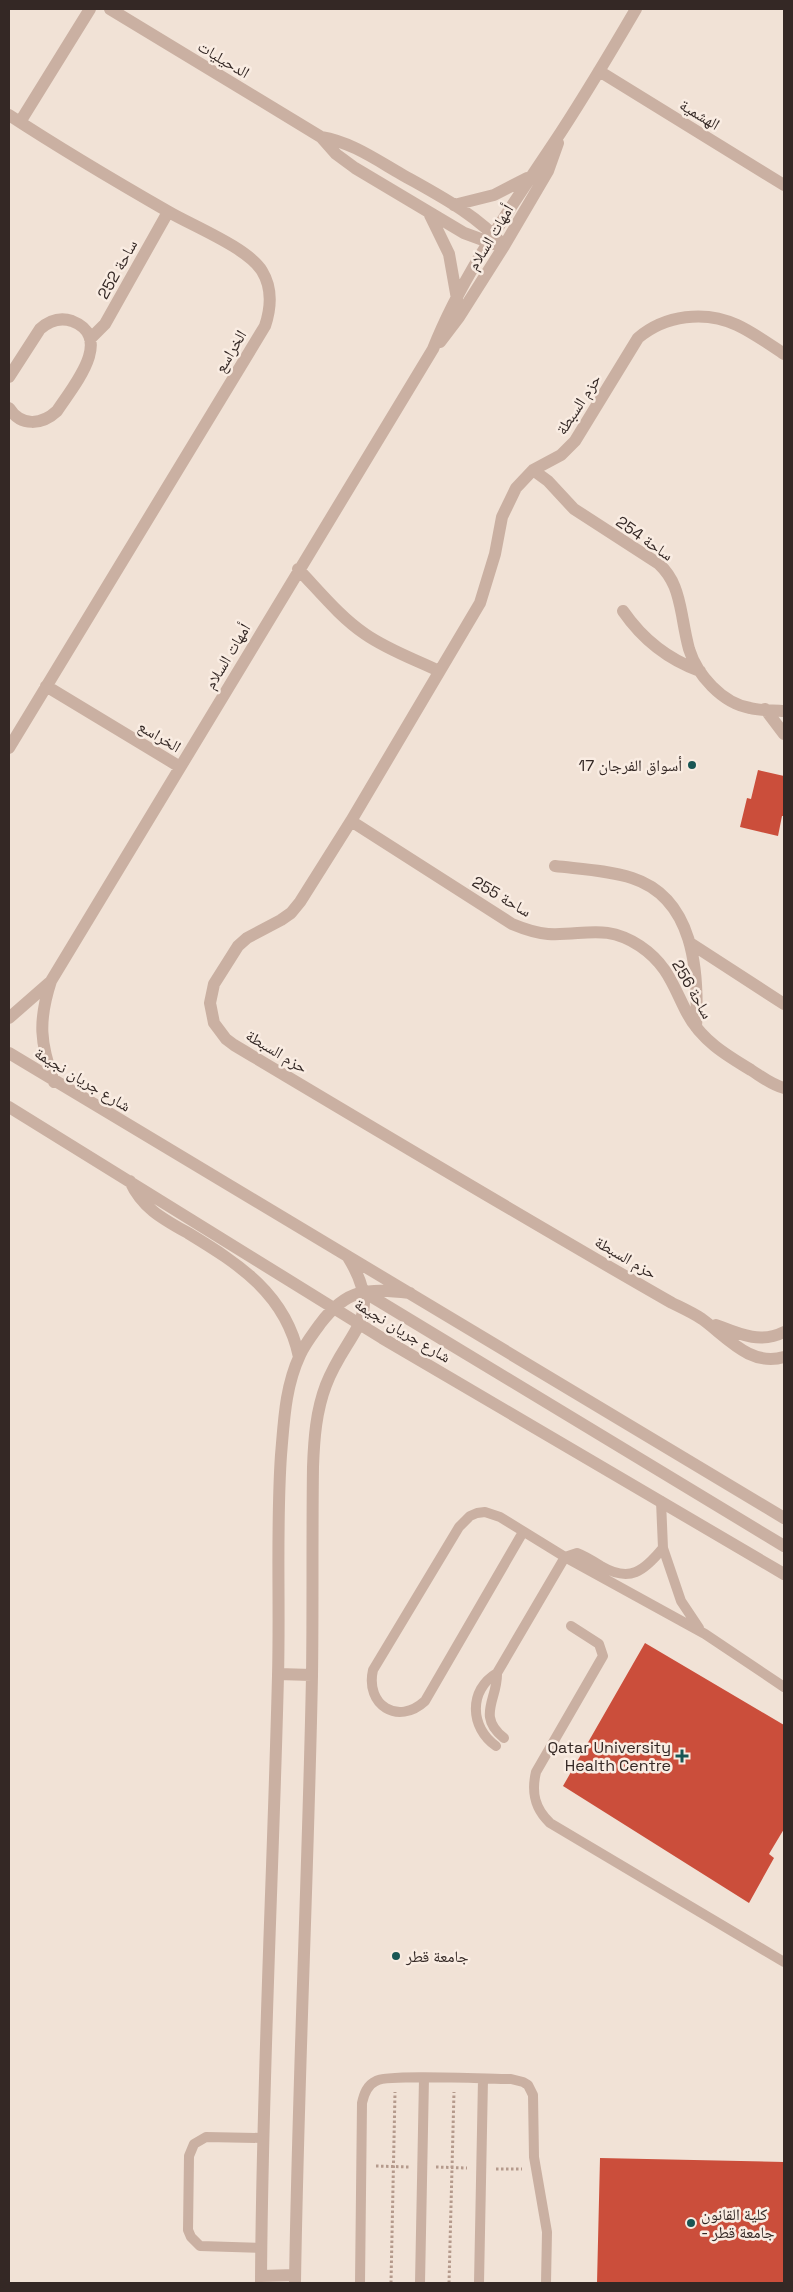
<svg xmlns="http://www.w3.org/2000/svg" width="793" height="2292" viewBox="0 0 793 2292" font-family="'Space Grotesk','Noto Naskh Arabic',sans-serif">
<style>
.building{fill:#cb4e3b}
.lines{fill:none;stroke-linecap:round;stroke-linejoin:round}
.path{stroke:#b59a8c;stroke-width:3;stroke-dasharray:2.5 2.5;stroke-linecap:butt}
.lane{stroke:#cab0a2;stroke-width:10}
.street{stroke:#cab0a2;stroke-width:12}
.poi-dot{fill:#195654;stroke:#f9ece2;stroke-width:2}
.labels{text-anchor:middle;stroke-width:5;stroke-linejoin:round;paint-order:stroke}
.street-label{font-size:16px;fill:#342825;stroke:#f9ece2}
.poi-label{font-size:16px;fill:#342825;stroke:#f9ece2;text-anchor:end}
</style>
<rect width="100%" height="100%" fill="#f1e2d6"/>
<path class="building" d="M758 770 784 776V816H782L778 836 740 827 747 798 751 799Z
M645 1643 784 1725V1829L769 1854 774 1858 749 1903 563 1786Z
M600 2158 784 2162V2283H597Z"/>
<g class="lines">
<path class="path" d="M376 2166 409 2167
M436 2167 467 2168
M496 2169H522
M391 2283 395 2092
M449 2283 454 2092"/>
<path class="lane" d="M661 1501 663 1548 681 1601 699 1628
M523 1532 425 1701C398 1726 365 1705 373 1670L459 1527 470 1516 477 1513 485 1512 500 1517 565 1557 705 1634 784 1687
M571 1626 599 1644 603 1656 536 1772C531 1793 535 1809 550 1823L784 1962
M497 1673C498 1699 476 1716 504 1738
M496 1746C470 1728 468 1690 497 1673L565 1557 577 1553C585 1556 593 1561 601 1566 630 1583 644 1571 663 1548
M261 2248 200 2246 191 2237 188 2230 189 2156 194 2144 206 2137 262 2138
M360 2283 362 2103C364 2094 367 2085 376 2081 387 2074 490 2079 511 2079L523 2082 528 2085 533 2095 534 2157 547 2232 546 2283
M420 2283 424 2078
M479 2283 483 2079"/>
<path class="street" d="M110 9 321 137C351 142 375 159 401 174 438 195 476 214 504 246
M599 71 784 185
M9 115C61 149 115 181 169 212 193 226 248 248 262 271 273 289 271 308 265 326L9 748
M20 122 90 9
M321 137 336 154 355 168 464 233 494 244
M454 205 494 195 527 178
M430 215 449 254 457 299
M90 339 105 324 168 212
M440 342 459 317 504 246 548 171 558 143
M784 354C769 344 754 333 737 325 705 310 665 315 638 338L575 441 561 455 533 470 516 488 502 517 495 554 480 603 351 821 300 902 291 913 281 920 247 938 238 946 214 984 210 1003 214 1023 226 1039 234 1045C380 1132 525 1219 672 1303 682 1308 693 1313 702 1319 727 1337 750 1367 784 1357
M9 377 40 329C49 321 60 317 72 321 116 338 71 389 57 411 42 425 21 427 9 408
M533 470 548 481 574 509 659 564C674 578 678 594 682 615 684 626 686 638 689 649 697 675 722 703 750 708 761 711 773 710 784 711
M298 569C320 592 340 617 365 634 388 650 414 659 439 671
M623 611C643 640 667 659 700 671
M46 686 180 767
M765 709 784 734
M351 821 512 924C524 929 535 933 548 934 584 936 605 923 640 946 668 965 673 986 687 1013 701 1040 726 1055 751 1070 762 1077 772 1085 784 1088
M555 866C580 869 608 870 632 878 694 898 699 971 696 1027
M690 943 784 1004
M9 1018 49 983
M9 1053 784 1518
M54 1082C40 1043 38 1021 51 981L433 349C464 271 515 202 561 132 587 92 612 50 636 9
M9 1107 382 1338 784 1574
M130 1181C142 1208 163 1219 188 1233 239 1264 286 1294 299 1357
M364 1292 784 1546
M716 1325C739 1334 760 1344 784 1332
M278 1674 312 1675
M261 2276 295 2275
M261 2283C262 2081 273 1878 278 1676 280 1602 276 1528 281 1455 284 1421 285 1387 300 1355 305 1344 313 1334 320 1324 347 1288 368 1288 410 1293
M295 2283C298 2081 308 1879 312 1676 313 1607 312 1537 313 1467 314 1439 316 1411 326 1385 347 1330 386 1319 348 1257"/>
</g>
<g class="poi-dot">
<circle cx="692" cy="765" r="5"/>
<path d="M679.5 1748.5h5v5h5v5h-5v5h-5v-5h-5v-5h5z"/>
<circle cx="396" cy="1956" r="5"/>
<circle cx="691" cy="2223" r="5"/>
</g>
<g class="labels">
<g class="street-label">
<text transform="translate(224 59) rotate(31)" y="6">الدحيليات</text>
<text transform="translate(700 114) rotate(31)" y="6">الهشمية</text>
<text transform="translate(490 237) rotate(-59)" y="6">أمهات السلام</text>
<text transform="translate(117 269) rotate(-61)" y="6">ساحة 252</text>
<text transform="translate(230 351) rotate(-59)" y="6">الخراسع</text>
<text transform="translate(578 404) rotate(-57)" y="6">حزم السبطة</text>
<text transform="translate(645 538) rotate(35)" y="6">ساحة 254</text>
<text transform="translate(227 656) rotate(-59)" y="6">أمهات السلام</text>
<text transform="translate(160 736) rotate(31)" y="6">الخراسع</text>
<text transform="translate(502 896) rotate(30)" y="6">ساحة 255</text>
<text transform="translate(693 989) rotate(60)" y="6">ساحة 256</text>
<text transform="translate(277 1051) rotate(31)" y="6">حزم السبطة</text>
<text transform="translate(83 1079) rotate(31)" y="6">شارع جريان نجيمة</text>
<text transform="translate(626 1257) rotate(30)" y="6">حزم السبطة</text>
<text transform="translate(403 1330) rotate(31)" y="6">شارع جريان نجيمة</text>
</g>
<g class="poi-label">
<text x="682" y="771">أسواق الفرجان 17</text>
<text x="671" y="1753">Qatar University<tspan x="671" dy="18">Health Centre</tspan></text>
<text x="406" y="1962" text-anchor="start">جامعة قطر</text>
<text x="701" y="2220" text-anchor="start">كلية القانون<tspan x="701" dy="18">- جامعة قطر</tspan></text>
</g>
</g>
<rect width="793" height="2292" fill="none" stroke="#342825" stroke-width="20"/>
</svg>
